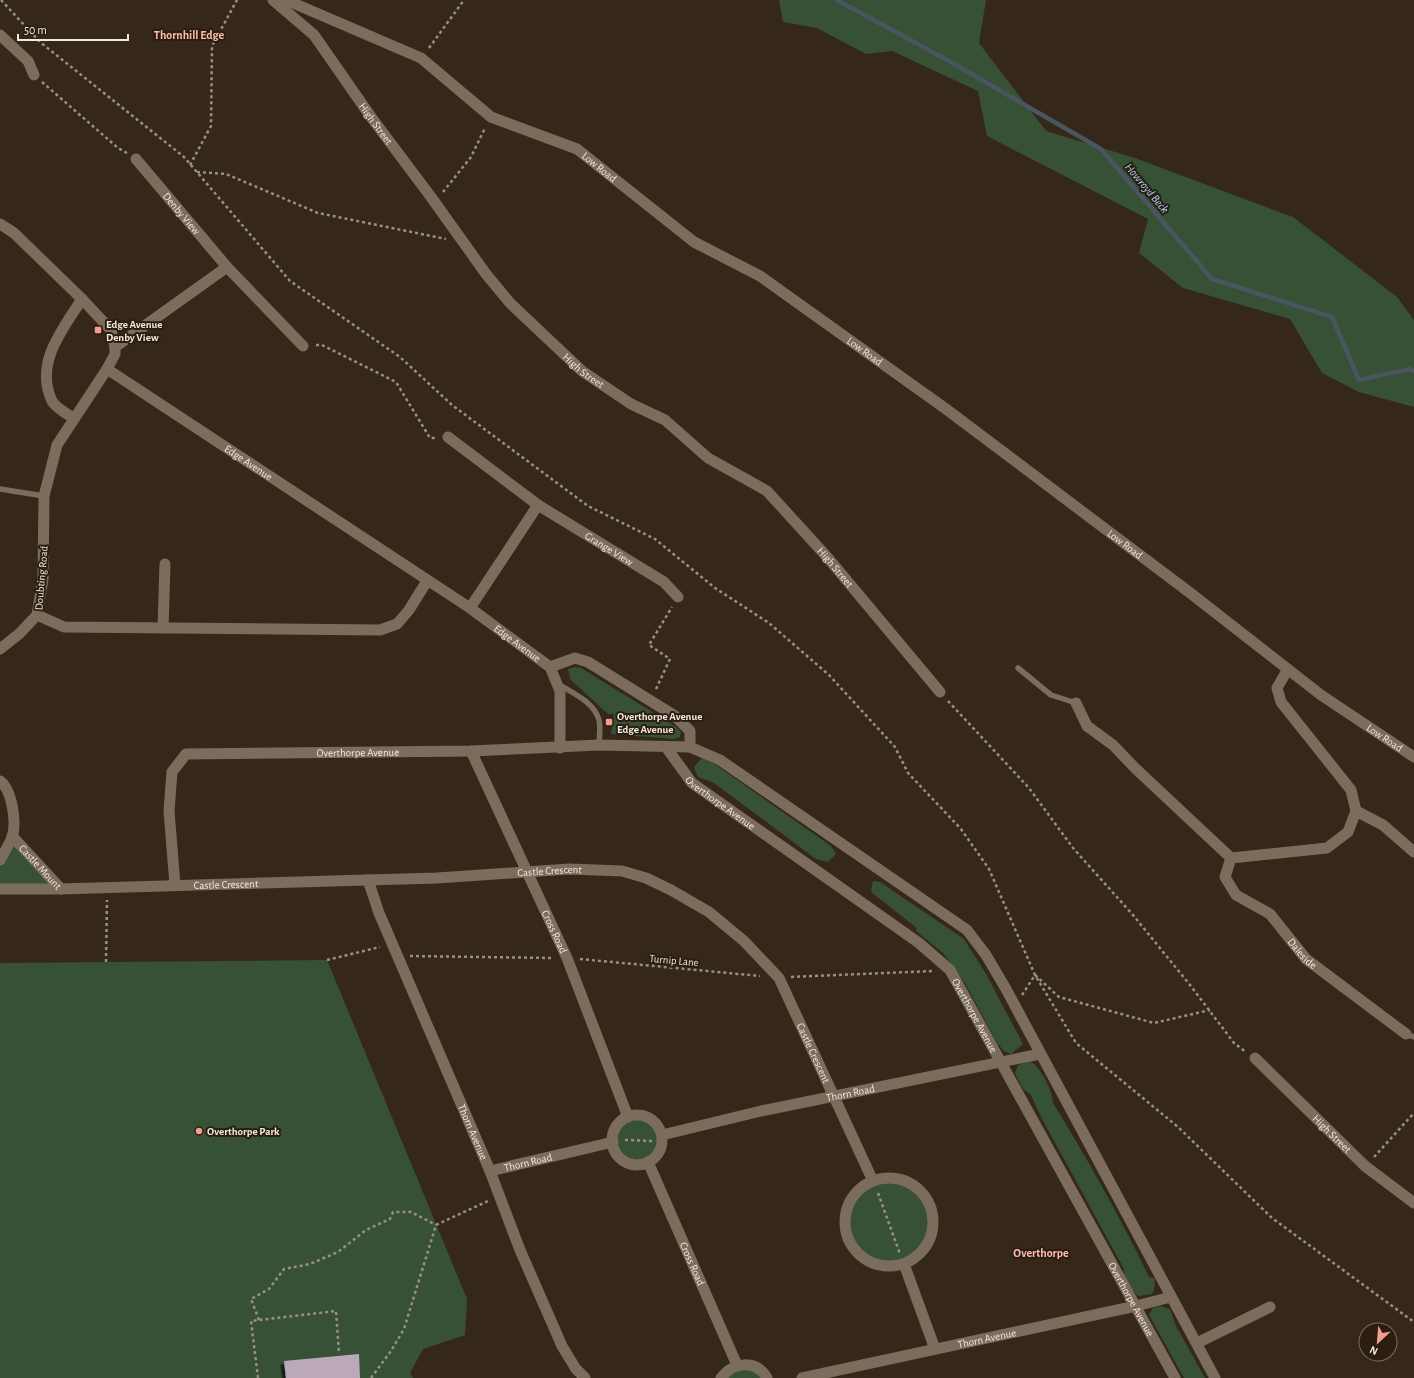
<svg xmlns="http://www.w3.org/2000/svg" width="1414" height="1378" viewBox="0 0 1414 1378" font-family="'Alegreya Sans',sans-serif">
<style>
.green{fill:#375137}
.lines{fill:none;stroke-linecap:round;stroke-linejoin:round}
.stream{stroke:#495660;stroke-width:4.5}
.building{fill:#bba8b8;filter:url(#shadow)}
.path{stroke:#9a8f83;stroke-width:2.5;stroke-dasharray:3 3;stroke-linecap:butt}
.lane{stroke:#7c6c5c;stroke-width:5.5}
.street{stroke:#7c6c5c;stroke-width:11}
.poi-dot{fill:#f59c91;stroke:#2b1e11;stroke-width:1.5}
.labels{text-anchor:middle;stroke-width:4;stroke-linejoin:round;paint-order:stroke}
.street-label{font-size:11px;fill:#f1e8df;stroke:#2b1e11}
.poi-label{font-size:11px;font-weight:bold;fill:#f1e8df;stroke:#2b1e11;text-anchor:start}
.neighbourhood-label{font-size:12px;font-weight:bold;fill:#febab1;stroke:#2b1e11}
.water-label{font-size:12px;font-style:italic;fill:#a6d4f8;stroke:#2b1e11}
</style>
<defs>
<filter id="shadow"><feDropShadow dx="-3.5" dy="3.5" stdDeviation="0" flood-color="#0009"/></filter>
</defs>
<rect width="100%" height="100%" fill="#35281a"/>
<path class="green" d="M779 0H986L979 43 1046 131 1135 158 1293 217 1397 297 1414 320V407L1359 392 1322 373 1290 319 1183 288 1139 253 1148 219 987 136 978 91 892 51 866 54 817 28 783 22Z
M575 667 581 668 675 726 681 732 680 737 674 739 611 734 614 714H608L570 679 568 669Z
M702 758 716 765 831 846 836 854 828 862 816 859 714 783 698 777 694 767Z
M12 836 61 889H0V860Z
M873 881 880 882 964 939 986 974 1023 1044 1011 1054 1004 1051 997 1043 965 983 943 953 916 931 917 928 871 892Z
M327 960 467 1299 465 1335 423 1349 410 1373 413 1378H0V963Z
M1028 1062 1033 1063C1043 1072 1052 1090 1053 1103 1088 1160 1120 1217 1149 1277L1155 1278 1154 1290 1152 1294 1138 1296C1132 1289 1122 1278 1124 1269L1041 1117 1031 1095 1023 1089 1015 1073 1018 1065Z
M612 1140a25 25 0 1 1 50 0a25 25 0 1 1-50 0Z
M845 1222a44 44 0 1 1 88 0a44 44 0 1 1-88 0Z
M1160 1306 1170 1309 1176 1326 1205 1378H1184L1149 1315 1153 1308Z
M741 1364 767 1378H721Z"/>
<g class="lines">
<path class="stream" d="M837 0 949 61 1101 149 1212 279 1332 317 1359 380 1410 369 1414 371"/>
</g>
<path class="building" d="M359 1354 360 1378H286L284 1361Z"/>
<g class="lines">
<path class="path" d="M1 0 40 42 184 157 290 281 400 357 452 405 588 506 655 539 715 588 769 623 829 675 895 747 908 773 961 829 989 869 1035 975 1076 1043 1178 1127 1272 1218 1414 1322
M429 48 464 0
M42 82 118 148 127 153
M190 165 211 126 212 46 237 0
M197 172 226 174 318 213 446 239
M443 192 471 157 485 128
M316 345H322L396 382 430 438H436
M656 689 670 659 649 645 672 607
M948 701 1029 788 1073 848 1133 915 1190 985 1234 1043 1246 1052
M410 956 553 958
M580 959 760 976
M327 960 380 947
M106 962 107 900
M791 977 932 971
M1022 995 1035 975 1059 997 1154 1023 1210 1010
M625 1140 652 1141
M1374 1157 1414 1113
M878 1193 900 1254
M259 1320 251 1299 269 1289 284 1269 310 1264 338 1252 366 1230 390 1219 393 1212H411L436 1225
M258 1378 251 1321 336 1311 339 1353
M371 1378 391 1351 404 1329 436 1225 488 1201"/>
<path class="lane" d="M0 489 44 496
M1018 668 1051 695 1076 703
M558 684C573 693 594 702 599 720 601 727 599 738 599 745
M1406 1034 1414 1037"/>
<g class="street">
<path id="s1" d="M273 0 314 35 371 117 431 197 486 274 510 303 582 371 631 404 665 420 708 458 767 491 828 558 940 692"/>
<path id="s2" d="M286 0 421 58 491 117 577 149 694 242 760 276 946 409 1189 592 1321 695 1414 757"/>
<path d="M0 35 28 61 34 75"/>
<path id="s3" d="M136 159 227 267 303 346"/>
<path id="s4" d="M0 224 14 233 82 299 111 330 115 347V354L107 369 470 608 550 667 560 691V748"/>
<path d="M115 347 227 267"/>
<path d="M107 369 57 445 44 496 43 579 37 615 64 627 380 630 397 624 409 610 427 581"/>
<path d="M73 418C67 414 55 407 52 401 34 363 63 329 82 299"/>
<path d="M448 437 538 505"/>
<path id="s5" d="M470 608 538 505 664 582 678 597"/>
<path d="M163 628 165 564"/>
<path d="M0 649 19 634 37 615"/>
<path d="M550 667 575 658 588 662 675 716 690 731V747"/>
<path d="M1076 703 1087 726 1113 745 1135 768 1231 858 1327 848 1348 832 1356 811 1351 790 1281 702 1277 688 1288 669"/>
<path id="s6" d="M666 747 692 783 919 943 950 970 1175 1378"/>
<path id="s7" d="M471 751 567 958 628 1117"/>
<path d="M0 781C12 790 17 823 12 837 9 845 4 853 0 860"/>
<path d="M1356 811 1383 825 1414 852"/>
<path id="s8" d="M12 836 61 889"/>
<path id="s9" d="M1231 858 1225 877 1236 895 1270 914 1306 959 1406 1034"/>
<path id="s10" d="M368 880 379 913 490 1171 520 1250 562 1346 576 1369 585 1378"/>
<path id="s11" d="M175 885 169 811 172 772 186 754 471 751 599 745 690 747 720 760 967 930 986 955 1006 989 1215 1378"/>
<path id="s12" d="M0 889H61L437 878 569 869 622 871 646 878 671 890 709 912 744 941 779 978 873 1181"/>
<path id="s13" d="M1255 1058 1365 1166 1414 1203"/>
<circle cx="637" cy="1140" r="25"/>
<path id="s14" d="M662 1135 761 1111 1040 1054"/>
<path id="s15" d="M648 1162 737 1365"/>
<path id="s16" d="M490 1171 613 1142"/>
<circle cx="889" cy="1222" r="44"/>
<path d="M904 1264 935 1349"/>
<path d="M1197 1343 1270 1307"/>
<path d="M721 1378C733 1362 756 1359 767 1378"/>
<path id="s17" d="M802 1378 1136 1306 1171 1297"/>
</g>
</g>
<g class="poi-dot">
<rect x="94" y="326" width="8" height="8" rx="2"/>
<rect x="605" y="718" width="8" height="8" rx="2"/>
<circle cx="199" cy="1131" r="4"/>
</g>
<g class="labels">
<g class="street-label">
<text dy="4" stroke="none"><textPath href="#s1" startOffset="162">High Street</textPath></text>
<text dy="4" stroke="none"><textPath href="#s2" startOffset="359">Low Road</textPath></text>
<text dy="4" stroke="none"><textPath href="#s3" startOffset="71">Denby View</textPath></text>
<text dy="4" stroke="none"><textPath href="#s2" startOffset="683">Low Road</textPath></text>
<text dy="4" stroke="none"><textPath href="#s1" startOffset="486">High Street</textPath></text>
<text dy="4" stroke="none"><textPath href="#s4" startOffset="365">Edge Avenue</textPath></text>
<text dy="4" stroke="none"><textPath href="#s2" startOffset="1007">Low Road</textPath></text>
<text dy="4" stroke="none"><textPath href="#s5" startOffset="207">Grange View</textPath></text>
<text dy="4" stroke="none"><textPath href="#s1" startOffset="809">High Street</textPath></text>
<text transform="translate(41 578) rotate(-85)" y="4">Doubting Road</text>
<text dy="4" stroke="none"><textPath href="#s4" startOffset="689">Edge Avenue</textPath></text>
<text dy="4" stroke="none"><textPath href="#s2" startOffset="1331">Low Road</textPath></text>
<text dy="4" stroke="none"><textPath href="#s11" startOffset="308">Overthorpe Avenue</textPath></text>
<text dy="4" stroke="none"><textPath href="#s6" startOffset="79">Overthorpe Avenue</textPath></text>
<text dy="4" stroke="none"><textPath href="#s8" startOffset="42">Castle Mount</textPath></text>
<text dy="4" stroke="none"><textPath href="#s12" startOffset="550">Castle Crescent</textPath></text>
<text dy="4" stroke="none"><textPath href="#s12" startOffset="226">Castle Crescent</textPath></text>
<text dy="4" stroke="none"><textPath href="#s7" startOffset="199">Cross Road</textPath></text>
<text dy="4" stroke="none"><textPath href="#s9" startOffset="131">Daleside</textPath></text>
<text transform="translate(674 960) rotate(5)" y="4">Turnip Lane</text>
<text dy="4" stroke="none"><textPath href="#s6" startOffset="415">Overthorpe Avenue</textPath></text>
<text dy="4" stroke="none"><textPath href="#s12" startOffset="898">Castle Crescent</textPath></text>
<text dy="4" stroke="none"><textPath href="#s14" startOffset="193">Thorn Road</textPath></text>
<text dy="4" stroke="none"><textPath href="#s10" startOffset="273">Thorn Avenue</textPath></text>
<text dy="4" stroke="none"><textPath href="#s13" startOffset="108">High Street</textPath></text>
<text dy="4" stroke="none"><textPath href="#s16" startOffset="39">Thorn Road</textPath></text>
<text dy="4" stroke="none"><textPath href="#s15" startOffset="111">Cross Road</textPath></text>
<text dy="4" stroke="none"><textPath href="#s6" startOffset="739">Overthorpe Avenue</textPath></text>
<text dy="4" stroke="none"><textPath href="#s17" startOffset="189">Thorn Avenue</textPath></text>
</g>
<g class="poi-label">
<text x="106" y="328">Edge Avenue<tspan x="106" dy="13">Denby View</tspan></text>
<text x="617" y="720">Overthorpe Avenue<tspan x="617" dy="13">Edge Avenue</tspan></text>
<text x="207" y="1135">Overthorpe Park</text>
</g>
<g class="neighbourhood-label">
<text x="189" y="39">Thornhill Edge</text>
<text x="1041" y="1257">Overthorpe</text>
</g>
<g class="water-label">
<text transform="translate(1147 188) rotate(50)" y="4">Howroyd Beck</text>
</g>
</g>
<g transform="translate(1378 1342) rotate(206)"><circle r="19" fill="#2b1e11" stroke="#7a6f63"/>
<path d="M0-3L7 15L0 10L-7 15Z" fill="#f59c91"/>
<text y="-6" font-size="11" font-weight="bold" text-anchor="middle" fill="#f1e8df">N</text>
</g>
<path d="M18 34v6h110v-6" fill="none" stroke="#f1e8df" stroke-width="2"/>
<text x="24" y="34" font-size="12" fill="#f1e8df" stroke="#2b1e11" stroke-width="3" paint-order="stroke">50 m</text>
</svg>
